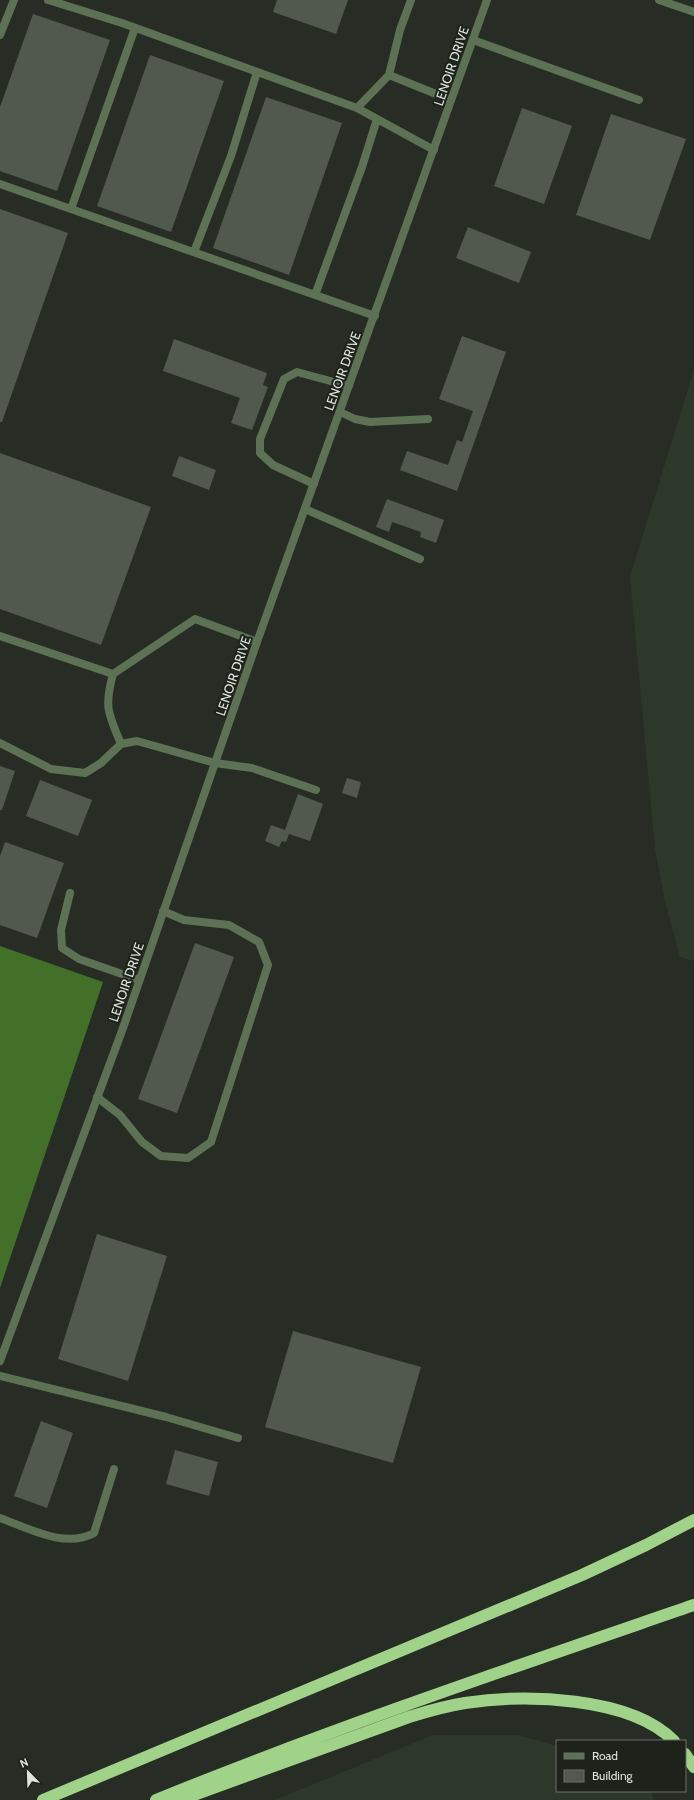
<svg xmlns="http://www.w3.org/2000/svg" width="694" height="1800" viewBox="0 0 694 1800" font-family="Cabin,sans-serif">
<style>
.built{fill:#2e382a}
.forest{fill:#427029}
.building{fill:#51584e}
.lines{fill:none;stroke-linecap:round;stroke-linejoin:round}
.service{stroke:#5d7154;stroke-width:8}
.minor{stroke:#5d7154;stroke-width:8}
.motorway{stroke:#a0d389;stroke-width:12}
.labels{text-anchor:middle;stroke-width:4;stroke-linejoin:round;paint-order:stroke}
.street-label{font-size:13px;fill:#e0e4de;stroke:#1d231b}
</style>
<rect width="100%" height="100%" fill="#272d24"/>
<path class="built" d="M694 370V961L680 957 665 901 655 849 630 577Z
M433 1735H518L557 1746V1791H651L654 1800H275Z"/>
<path class="forest" d="M0 946 103 982 0 1288Z"/>
<path class="building" d="M277 0H348L336 34 273 12Z
M33 14 110 40 57 191 0 171V107Z
M150 55 224 81 171 232 97 206Z
M266 97 342 123 289 275 213 248Z
M522 108 572 126 544 204 494 186Z
M611 114 686 139 650 240 576 215Z
M0 209 68 233 2 422H0Z
M468 227 531 252 519 283 456 258Z
M462 336 506 352 457 491 400 470 407 451 448 465 457 440 462 442 473 411 439 399Z
M174 339 267 373 263 385 268 387 252 430 231 423 240 398 163 371Z
M0 453 151 507 101 645 0 609Z
M179 456 216 470 209 490 172 476Z
M387 499 444 520 436 543 420 537 421 532 392 522 389 532 376 527Z
M0 766 15 771 2 810H0Z
M347 778 361 782 357 798 342 793Z
M40 780 92 800 78 836 26 816Z
M298 794 323 804 310 841 289 834 286 842 282 841 279 847 265 841 271 825 285 830Z
M5 842 64 863 37 938 0 925V856Z
M195 943 234 957 177 1113 138 1099Z
M97 1234 167 1256 128 1381 58 1359Z
M293 1331 421 1367 393 1463 265 1427Z
M41 1421 73 1433 47 1508 14 1496Z
M175 1450 218 1462 209 1496 166 1484Z"/>
<g class="lines">
<path class="service" d="M48 0 122 23 357 108 434 150
M659 0 694 12
M0 35 14 0
M473 40 639 100
M389 75 400 30 411 0
M357 108 389 75 451 100
M0 184 375 316
M71 209 135 28
M194 252 231 156 257 72
M315 295 362 167 377 119
M340 412 355 419 370 422 428 419
M314 484 273 465 260 453V439L284 379 297 372 349 386
M305 509 420 559
M0 636 113 674 195 619 257 642
M113 674C104 707 108 713 121 744
M0 743 51 769 85 773 101 763 121 744 137 741 215 763 252 768 316 790
M70 893 61 930 62 948 79 959 139 980
M97 1097 120 1115 142 1142 161 1156 188 1158 211 1142 268 965 259 942 229 925 184 920 163 911
M0 1376 166 1417 238 1438
M0 1518C28 1528 65 1549 94 1533L114 1469"/>
<path class="minor" d="M0 1361 123 1028 257 642 487 0"/>
<path class="motorway" d="M685 1754 694 1767
M43 1800 582 1575 646 1545 694 1520
M156 1800C333 1728 514 1667 694 1605
M180 1800 409 1717C428 1711 446 1706 465 1703 524 1694 630 1696 674 1741"/>
</g>
<g class="labels">
<g class="street-label">
<text transform="translate(451 66) rotate(-71)" y="5">LENOIR DRIVE</text>
<text transform="translate(342 371) rotate(-70)" y="5">LENOIR DRIVE</text>
<text transform="translate(233 676) rotate(-71)" y="5">LENOIR DRIVE</text>
<text transform="translate(126 982) rotate(-71)" y="5">LENOIR DRIVE</text>
</g>
</g>
<rect x="556" y="1740" width="130" height="52" fill="#1d231b" stroke="#6b7069"/>
<rect x="564" y="1753" width="20" height="6" fill="#5d7154" stroke="#6b7069"/>
<text x="592" y="1760" font-size="12" fill="#e0e4de">Road</text>
<rect x="564" y="1770" width="20" height="12" fill="#51584e" stroke="#6b7069"/>
<text x="592" y="1780" font-size="12" fill="#e0e4de">Building</text>
<g transform="translate(28 1772) rotate(337)" stroke="#1d231b" stroke-width="3" paint-order="stroke">
<path d="M0-3L7 15L0 10L-7 15Z" fill="#e0e4de"/>
<text y="-6" font-size="11" font-weight="bold" text-anchor="middle" fill="#e0e4de">N</text>
</g>
</svg>
